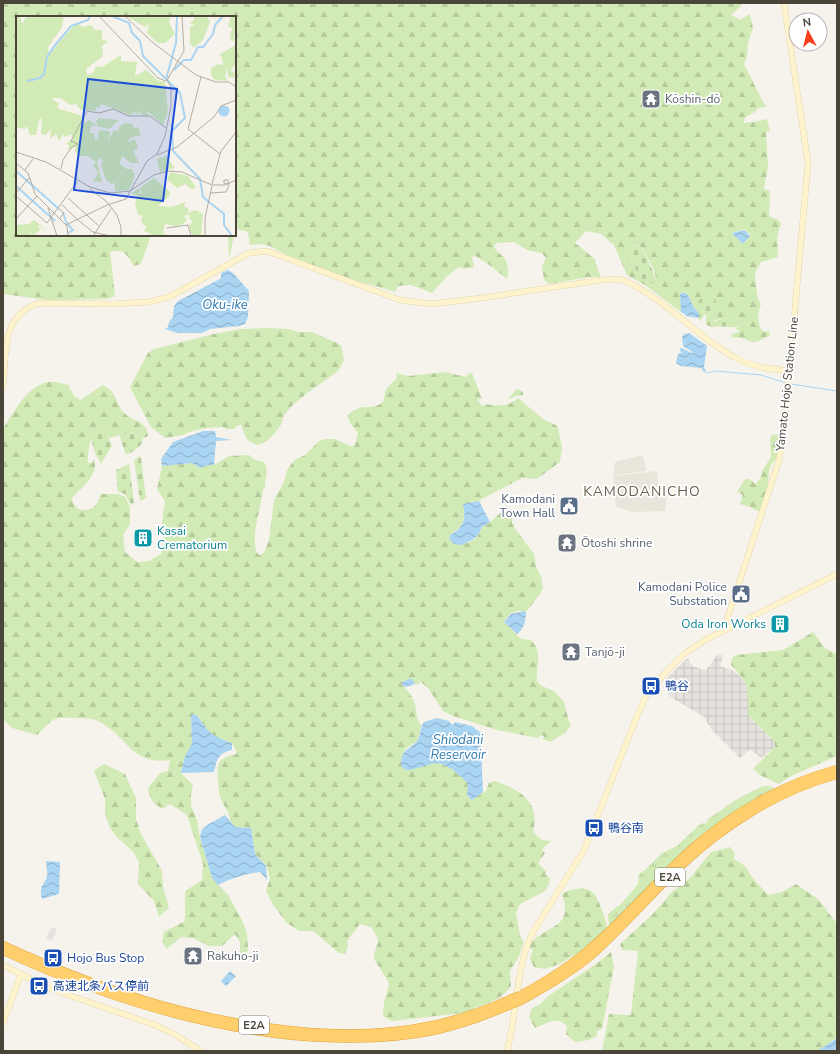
<svg xmlns="http://www.w3.org/2000/svg" width="840" height="1054" viewBox="0 0 840 1054" font-family="'Nunito Sans','Noto Sans JP',sans-serif">
<style>
.residential{fill:#eae5da}
.industrial{fill:url(#industrial-grid)}
.grass{fill:url(#grass-tufts)}
.forest{fill:url(#forest-firs);fill-rule:evenodd}
.cemetery{fill:url(#cemetery-stones)}
.parking{fill:#e5e3e0}
.water{fill:url(#water-waves)}
.lines{fill:none;stroke-linecap:round;stroke-linejoin:round}
.stream{stroke:#a9d4f2;stroke-width:1}
.secondary-casing{stroke:#d6c79b;stroke-width:6}
.highway-casing{stroke:#e0a43c;stroke-width:8}
.secondary{stroke:#fff3cd;stroke-width:5.5}
.highway{stroke:#ffcf6e;stroke-width:7}
.highway-bridge-casing{stroke:#e0a43c;stroke-width:8;stroke-linecap:butt}
.highway-bridge{stroke:#ffcf6e;stroke-width:7}
.labels{text-anchor:middle;stroke-width:3.5;stroke-linejoin:round;paint-order:stroke}
.shield{fill:#fff;stroke:#817c74;stroke-width:1}
.shield-label{font-size:11px;font-weight:bold;fill:#4b4439}
.worship-label{font-size:12px;fill:#5b616d;stroke:#fff;text-anchor:start}
.street-label{font-size:12px;fill:#4b4439;stroke:#fff}
.service-label{font-size:12px;fill:#4e5e75;stroke:#fff;text-anchor:end}
.culture-label{font-size:12px;fill:#0d838f;stroke:#fff;text-anchor:start}
.transit-label{font-size:12px;fill:#164399;stroke:#fff;text-anchor:start}
.water-label{font-size:13px;font-style:italic;fill:#2e7ab2;stroke:#fff}
.quarter-label{font-size:14px;letter-spacing:1px;fill:#6e6250;stroke:#fff}
.inset-river{fill:none;stroke:#a9d4f2;stroke-width:2}
.inset-road{fill:none;stroke:#b2ada4;stroke-width:1}
.view{fill:#1d4ed8;fill-opacity:0.15;stroke:#1d4ed8;stroke-width:2}
.inset-edge{fill:none;stroke:#4b4439;stroke-width:2}
</style>
<defs>
<pattern id="industrial-grid" width="8" height="8" patternUnits="userSpaceOnUse"><rect width="8" height="8" fill="#e6e2dd"/><path d="M0 4h8M4 0v8" fill="none" stroke="#c7c3be"/></pattern>
<pattern id="grass-tufts" width="24" height="20" patternUnits="userSpaceOnUse"><rect width="24" height="20" fill="#d2eab5"/><path d="M3 7l-1-3M5 7V3M7 7l1-3M15 17l-1-3M17 17v-4M19 17l1-3" fill="none" stroke="#b6ca9c"/></pattern>
<pattern id="forest-firs" width="22" height="20" patternUnits="userSpaceOnUse"><rect width="22" height="20" fill="#d2eab5"/><path d="M5 1l3.5 6h-7zM16 11l3.5 6h-7z" fill="#b6ca9c"/></pattern>
<pattern id="cemetery-stones" width="16" height="16" patternUnits="userSpaceOnUse"><rect width="16" height="16" fill="#d2eab5"/><path d="M2 7V4a2 2 0 0 1 4 0v3zM10 15v-3a2 2 0 0 1 4 0v3z" fill="#b6ca9c"/></pattern>
<pattern id="water-waves" width="16" height="10" patternUnits="userSpaceOnUse"><rect width="16" height="10" fill="#a9d4f2"/><path d="M0 5q4-4 8 0t8 0" fill="none" stroke="#8caec5"/></pattern>
</defs>
<rect width="100%" height="100%" fill="#f6f3ec"/>
<path class="residential" d="M642 455 644 460 646 471 613 475 615 462Z
M657 471 659 491 667 494 665 511 632 512 616 507 613 476Z"/>
<path class="industrial" d="M720 654 723 656 720 666 731 670 738 674 745 682 748 692V715L774 741 775 747 761 758 750 749 740 758 711 729 704 717 669 696 665 680 680 665 688 658 692 666 704 670 707 669 716 656Z"/>
<path class="grass" d="M763 786H768L777 789 682 854 664 870 609 927 608 914 622 903 638 884 639 874 645 870 662 853 677 846 699 825 703 823 706 824 708 819 739 798Z"/>
<path class="forest" d="M3 3H742L740 7 731 15 740 20 750 14 753 28 748 43 747 56 744 64 762 100 767 107 758 108 755 112 745 117 744 123 753 122 767 119 770 131 766 132 768 167 764 189 770 191 769 216 778 220 781 223 777 237 778 257 761 262 756 271 755 278 758 299 761 304C758 312 756 326 764 332L769 331 770 335C758 341 757 345 744 339 740 337 734 338 731 337L732 334 741 331 735 329 739 327 737 321H731L723 317 722 319 715 320 710 324 712 327 706 325V315L707 316 713 306 716 305 697 308 705 314 700 321 698 318 699 317C698 311 696 311 693 306 690 300 690 296 684 292H682L680 295 681 312 645 285 627 275 614 245 601 234 586 231 575 243 595 259 597 268 601 277H589L549 284 544 280 542 266 546 258 542 253 527 250 514 242 497 243 494 246C496 253 502 254 505 259 508 264 509 274 507 279L491 266 474 255 472 258 474 267 466 269 459 267 447 276 432 293 411 285 398 286 395 292 372 285 320 273 270 246 261 244 250 245 248 232 235 229V17H17V235H151L141 264 134 266C127 255 124 248 110 252L115 296 107 299 47 300 3 294ZM744 229 751 235 743 244 732 233ZM639 245C646 255 657 270 656 282 648 285 642 282 640 273L636 271 634 260 628 259V255L633 250V246Z
M228 235H234L229 259Z
M266 328 288 329 298 332H312L341 345 344 360 338 371 306 394 292 406 284 415 281 425 274 434 267 441 258 445C243 440 247 437 241 425H238L234 429H226L223 427 206 428 189 432 183 435 165 438 151 427 130 387 148 353 154 349 214 334 241 329Z
M447 372C453 375 460 375 467 377L469 373H472L482 399H478V401L482 406H484L485 404C497 406 508 407 518 398L543 419 556 425 558 428 562 448 560 462 537 479 522 478 476 502 463 504C466 518 464 527 450 534L449 539C457 547 468 545 477 537 479 534 480 531 482 528 483 526 486 524 489 523 496 517 503 508 513 510L512 523 514 527 534 554 536 567 541 576 543 588 540 594 526 612C517 608 508 614 504 622L521 639 531 640C544 654 535 666 537 682L542 686 554 691 564 702 568 718 571 726 565 733 550 742 543 739 544 736 541 735 538 738 497 730 453 716 443 711 428 688 416 678 420 683 415 685V683L411 678 401 683C405 688 411 694 414 701 417 709 415 719 421 725L419 737 416 742 405 749 401 760V766L406 770 435 763 442 764 452 769 468 783 467 794 472 800 483 792 485 793 489 783 495 781C520 790 541 802 533 832L542 840 551 841 543 848 542 850 545 853 538 863 546 871 545 874 550 879 549 881 550 882 545 891 520 904 516 913 520 936 524 942 519 956 510 971 511 985 508 990 498 999 463 1013 392 1021 383 1016 384 1002 389 985 388 981 374 959V954L378 942 377 937 371 927 360 924 347 941 348 947 345 954 339 953 313 931H299L287 923 273 905 266 891 270 879 267 866 255 854 251 828 235 827 230 821C230 811 223 806 220 796 218 791 219 785 218 780 216 763 218 758 236 754L237 752 232 743 214 737 206 728 197 715 193 714 191 716 192 744 189 751 185 756 181 773 193 785 191 794V806L197 820 200 838 212 878 228 895 241 918 247 933 248 948 247 954 243 957 240 954V942L235 934 222 946H209L193 938 181 937 167 949 162 942 164 932 185 921V891L202 880 203 864 187 815 170 804 162 809C151 801 151 801 148 788L160 773 168 771 170 760C131 766 127 735 98 721 93 718 85 719 80 718 72 718 62 717 55 719 49 721 42 731 37 735L12 728 3 719V429C15 411 30 379 56 382 60 383 65 384 68 385L74 396 80 400 103 385C106 387 109 389 111 391 117 397 118 407 124 413 133 422 147 420 148 436L145 438 131 432 119 434 118 436 109 438 104 427H98L94 431 95 434C88 441 88 453 88 463H92L94 459C100 474 81 488 72 498 73 509 82 513 92 508 97 506 99 499 101 494H118L125 497 130 507V524L123 535 125 552 137 562 149 561 161 554 164 539 161 532 163 514 165 501 157 489 162 466 192 463 200 468 208 465H214L229 456 249 455 255 460 264 462C270 471 264 479 265 488L263 489C262 505 248 543 259 555L264 553 269 540 274 500 284 482 287 470 292 463 296 459 305 455 319 441 325 439H335L352 447 355 445 358 433C354 428 348 422 348 415 363 401 371 412 383 402L386 389 397 378 396 373 408 376Z
M518 389 523 392V395L516 396 507 400 516 390Z
M778 434 781 439 776 459 771 465 769 471 768 482 770 483 761 511 759 512 750 507 740 504 743 495 737 492 745 479H749L756 484 761 477 762 471 771 457 770 438 772 435Z
M813 632 825 648 837 654V756L791 776 779 784 760 775 753 769 775 747 774 741 748 715C748 689 750 684 731 665L732 658 736 655 783 650Z
M104 764 125 774 136 798V819L141 834 162 871 163 887 169 908 159 917 154 901 138 884 139 862 134 853 116 836 110 828 105 813V799L94 771Z
M730 847 735 853 734 859 745 866 752 877 768 895 782 892 796 884 819 900 837 924V1037L818 1051H602L609 1014 631 1015 638 951 622 950 620 944 652 915 671 893 690 878 711 852Z
M582 888C585 889 588 889 591 891 599 897 605 919 608 929L587 948 557 965 545 969 534 967 530 959 533 949H528C538 925 576 932 562 895 567 889 574 890 582 888Z
M611 952 614 967 602 1029 597 1031V1036L589 1040 575 1042 566 1034 567 1026 560 1021H552L535 1028 529 1017 532 1008 539 1005 547 997 596 964Z"/>
<path class="cemetery" d="M639 245 648 260 657 282C648 285 642 282 640 273L636 271 634 260 628 259V255L633 250 632 247Z
M709 297 715 299 716 305 713 306 707 316 697 308 700 299Z
M723 316H725L731 321H738V327C729 328 721 325 712 327L710 324V323L722 319Z
M100 426 104 427 112 446 101 464 96 455 91 439 95 434 94 431Z
M129 432 143 437C144 446 133 451 126 455L119 434Z
M140 456 141 458 146 498 140 501 134 460Z
M129 464 134 503 131 505 125 494 118 492 116 470Z"/>
<path class="parking" d="M52 927 57 929 52 941 46 938Z"/>
<path class="water" d="M744 230 747 232 750 236 743 244 732 233Z
M228 270 233 273 249 291 248 317 245 324 239 326 210 329 202 333H177L165 329 168 327 169 322 173 317 174 306 178 301 218 280 221 278V273Z
M682 292C690 294 690 300 693 306 696 311 699 311 699 317L698 318 687 316 681 312 680 295Z
M689 333 707 346 704 367 706 372H704L701 368 681 366 676 363 678 354 682 353 679 349 682 348 693 354 691 351 683 346 682 337 684 334Z
M203 431H215L216 437 232 440 216 441 214 465H208L200 468 192 463 162 466 161 459 173 442Z
M479 501 490 522 482 527 478 535 472 540 461 545 454 544 449 539 450 535C465 527 466 518 463 504Z
M524 611 526 612C526 619 524 630 517 634L504 622 511 614Z
M411 678 415 683 413 685 405 687 401 683Z
M193 714 197 715C208 733 212 736 232 743V750C218 753 217 759 214 772L181 773 185 756 192 744 191 715Z
M437 718 449 721 451 724 453 725 455 722 472 726 481 733V749L483 792 472 800 467 795 468 783 452 769 442 764 435 763 410 770H406L401 766C400 746 414 750 419 737 421 732 420 727 424 722Z
M225 815 235 827 251 828 255 854 266 866 267 880 260 872C245 874 232 878 218 885L212 878 200 837 202 829 209 824Z
M46 861 60 862 59 894 42 899C39 885 43 887 47 877 48 872 46 866 46 861Z
M230 971 236 976 226 986 221 981Z
M837 1038V1051H818L819 1050Z"/>
<g class="lines">
<path class="stream" d="M705 371 707 373 716 371 761 375 786 383
M791 384 837 391"/>
<defs>
<path id="secondary" d="M3 387C7 351 0 317 39 303L112 304 149 302 169 297 249 253 267 251 400 300 431 304 482 298 601 280C607 280 614 279 619 279 629 281 639 288 647 293 677 312 705 342 736 358 752 367 771 369 789 371
M724 629 779 460 782 443 788 387 808 163 784 3
M3 965 48 988 155 1025 174 1034 201 1051
M3 1023 21 974
M507 1051C518 1011 515 969 533 932L584 850 637 716 646 696 665 673 683 655 705 640 837 574"/>
<path id="highway" d="M3 945C97 988 187 1019 291 1030 338 1035 386 1035 432 1025 460 1019 486 1010 512 998
M3 951C95 994 191 1025 292 1036 339 1040 387 1041 434 1031 461 1025 486 1016 511 1005
M520 995C544 982 567 968 588 950 625 919 655 882 690 850 731 813 784 783 837 769
M519 1002C544 988 569 974 591 956 622 929 649 896 679 868 723 826 778 791 837 775"/>
</defs>
<use href="#secondary" class="secondary-casing"/>
<use href="#highway" class="highway-casing"/>
<use href="#secondary" class="secondary"/>
<use href="#highway" class="highway"/>
<defs>
<path id="highway-bridge" d="M512 998 520 995
M511 1005 519 1002"/>
</defs>
<use href="#highway-bridge" class="highway-bridge-casing"/>
<use href="#highway-bridge" class="highway-bridge"/>
</g>
<defs>
<symbol id="temple-square" viewBox="-11 -11 22 22"><rect x="-9" y="-9" width="18" height="18" rx="4" fill="#6b7280" stroke="#fff"/><path d="M0-6L5-2H3V0L6.5 2.5H4V6H1.5V3h-3V6H-4V2.5H-6.5L-3 0V-2H-5Z" fill="#fff"/></symbol>
<symbol id="civic-square" viewBox="-11 -11 22 22"><rect x="-9" y="-9" width="18" height="18" rx="4" fill="#5c6f8a" stroke="#fff"/><path d="M-.6-6.5H3V-4.5H.6V-3L4-1V1h2V6H-6V1h2V-1L-.6-3ZM-1.2 2.5V6h2.4V2.5Z" fill="#fff"/></symbol>
<symbol id="building-square" viewBox="-11 -11 22 22"><rect x="-9" y="-9" width="18" height="18" rx="4" fill="#0f9aa8" stroke="#fff"/><path d="M-4-6H4V6H1V3H-1V6H-4ZM-2.5-4.3h1.7v1.8h-1.7ZM.8-4.3h1.7v1.8H.8ZM-2.5-1h1.7V.8h-1.7ZM.8-1h1.7V.8H.8Z" fill="#fff"/></symbol>
<symbol id="bus-square" viewBox="-11 -11 22 22"><rect x="-9" y="-9" width="18" height="18" rx="4" fill="#1a4fb4" stroke="#fff"/><path d="M-5-6H5V4H4V6H2V4H-2V6H-4V4H-5ZM-3.5-4V0h7V-4ZM-3.5 1.2v1.5H-2V1.2ZM2 1.2v1.5H3.5V1.2Z" fill="#fff"/></symbol>
</defs>
<g fill-rule="evenodd">
<use href="#temple-square" x="640" y="88" width="22" height="22"/>
<use href="#civic-square" x="558" y="495" width="22" height="22"/>
<use href="#building-square" x="132" y="527" width="22" height="22"/>
<use href="#temple-square" x="556" y="532" width="22" height="22"/>
<use href="#civic-square" x="730" y="583" width="22" height="22"/>
<use href="#building-square" x="769" y="613" width="22" height="22"/>
<use href="#temple-square" x="560" y="641" width="22" height="22"/>
<use href="#bus-square" x="640" y="675" width="22" height="22"/>
<use href="#bus-square" x="583" y="817" width="22" height="22"/>
<use href="#temple-square" x="182" y="945" width="22" height="22"/>
<use href="#bus-square" x="42" y="947" width="22" height="22"/>
<use href="#bus-square" x="28" y="975" width="22" height="22"/>
</g>
<g class="labels">
<g class="shield">
<rect x="655" y="868" width="30" height="18" rx="3"/>
<rect x="239" y="1016" width="30" height="18" rx="3"/>
</g>
<g class="shield-label">
<text x="670" y="881">E2A</text>
<text x="254" y="1029">E2A</text>
</g>
<g class="worship-label">
<text x="665" y="103">Kōshin-dō</text>
<text x="581" y="547">Ōtoshi shrine</text>
<text x="585" y="656">Tanjō-ji</text>
<text x="207" y="960">Rakuho-ji</text>
</g>
<g class="street-label">
<text transform="translate(787 384) rotate(-84)" y="4">Yamato Hojo Station Line</text>
</g>
<g class="service-label">
<text x="555" y="503">Kamodani<tspan x="555" dy="14">Town Hall</tspan></text>
<text x="727" y="591">Kamodani Police<tspan x="727" dy="14">Substation</tspan></text>
</g>
<g class="culture-label">
<text x="157" y="535">Kasai<tspan x="157" dy="14">Crematorium</tspan></text>
<text x="766" y="628" text-anchor="end">Oda Iron Works</text>
</g>
<g class="transit-label">
<text x="665" y="690">鴨谷</text>
<text x="608" y="832">鴨谷南</text>
<text x="67" y="962">Hojo Bus Stop</text>
<text x="53" y="990">高速北条バス停前</text>
</g>
<g class="water-label">
<text x="225" y="309">Oku-ike</text>
<text x="458" y="744">Shiodani<tspan x="458" dy="15">Reservoir</tspan></text>
</g>
<g class="quarter-label">
<text x="642" y="496">KAMODANICHO</text>
</g>
</g>
<g transform="translate(16 16)">
<rect width="220" height="220" fill="#f6f3ec"/>
<path d="M0 0 5 2 6 8 11 0H48L46 11 32 31 33 38 60 7 68 11 75 9 79 14H86V24L92 25 86 30 87 40 70 53 71 59 77 57 80 50 86 51 105 39V45L121 46 119 60 130 54 143 65 149 66 152 96 147 109 131 95 132 100 126 99 123 95 122 99 119 96 114 99 85 88 83 92 80 91V95L65 94 60 88 55 89 44 82H35L43 88 41 92 66 100V109L73 104 82 110 80 105 83 102 103 104 93 113 76 109 73 117H78L79 124 82 123 83 114 94 115 92 125 97 115 103 114V111L109 107 117 108V112L122 111 125 119 114 122 112 126 119 123 122 132 117 135 123 147H115L106 140 104 148 111 153H116L119 159 113 174 99 175V167L95 168 90 164 85 150 87 145 83 141 81 147 86 166 77 165 82 157 77 149 80 146 72 140H63L59 135 60 129 52 135 53 129 50 128 57 122 55 118 49 121 47 118 43 125 40 118 34 123 35 113 29 119 25 118 26 105 24 101 20 119H14L11 110 8 113 0 111ZM110 0H155L153 7 159 18 149 27H142L131 17 133 8 129 11ZM178 0H191L194 6 187 24 178 32 174 28V11L179 9 173 7 178 4ZM215 0H220L218 25H215L214 18 217 12 212 11ZM220 29V48L215 53 219 58 218 62 212 61 211 51 209 61 212 65 199 64 195 59V52L202 48 208 49 204 38ZM150 140 159 152 144 156 141 143ZM155 156 172 160 181 172 178 171 177 174 169 168 161 172 151 163ZM138 162 153 175 154 179 142 190 155 191 169 186 168 190 173 193 172 197 179 194 187 198 185 220H177L174 215 173 209 177 206 173 202V198L168 200 171 204 167 208 161 210 149 208 147 216 150 220H139L128 215 131 211 127 209 125 204 127 200 122 199 119 187 122 180 115 177 124 172 123 178H125V171ZM18 204 28 212 27 217V212L22 209 24 214 17 220 14 215 15 220 0 219V209L13 208Z" fill="#d2eab5"/>
<path d="M202.5 95a5.5 5.5 0 1 1 11 0a5.5 5.5 0 1 1-11 0Z" fill="#a9d4f2"/>
<path class="inset-river" d="M96 0 113 7 116 17 124 25 127 40 164 77 169 102 156 115 157 135 184 163 187 181 208 198V209L216 220M158 54 168 44H175L182 31H187L197 18 199 9 207 0M150 63 160 27 161 0M11 65 24 62 28 58 31 41 39 29 55 10 72 4 74 0M0 155 43 193M0 170 39 205M47 196 50 206 57 214 52 217"/>
<path class="inset-road" d="M83 0 142 62 150 65M109 0 136 26 180 59 200 66H213L220 71M185 61 172 113 204 138M0 136 30 146 74 171 94 177 114 175 138 159 152 155 166 156 196 169H209L220 164M141 139 161 131 198 101 205 90 220 84M0 147 12 157 19 178 51 210 52 220M45 153 47 144 55 132 62 128 55 125 71 95 83 97 97 93 113 100H134L150 112M9 154 17 143M196 168 205 135 220 116M74 173 90 185 101 199 105 211V220M0 177 13 162M194 177 210 176 213 169 212 164H208V167L212 168M0 180 31 207 61 166M52 182 83 210M46 189 62 204M32 192 41 220M43 193 48 197 44 202M0 203 21 180M62 204 77 216 94 220M50 209 91 189 110 183 131 145 141 138 149 120 155 90V71L151 64 168 35 166 0M151 212 172 209 175 220M77 220 95 193M189 220V202L196 170"/>
<path class="view" d="M72 63 161 73 147 185 58 174Z"/>
<rect width="220" height="220" class="inset-edge"/>
</g>
<rect width="840" height="1054" fill="none" stroke="#4b4439" stroke-width="8"/>
<g transform="translate(808 32) rotate(353)"><circle r="19" fill="#ffffff" stroke="#b7b4b0"/>
<path d="M0-3L7 15L0 10L-7 15Z" fill="#fc3f1d"/>
<text y="-6" font-size="11" font-weight="bold" text-anchor="middle" fill="#4b4439">N</text>
</g>
</svg>
